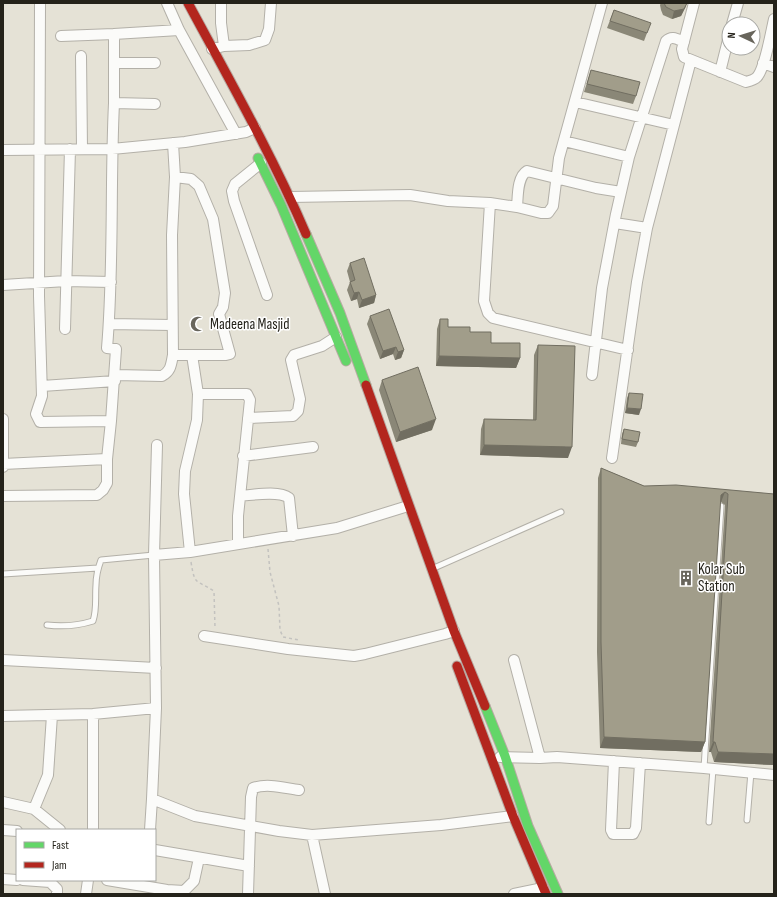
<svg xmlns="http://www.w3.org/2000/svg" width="777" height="897" viewBox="0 0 777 897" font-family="'Sofia Sans Condensed',sans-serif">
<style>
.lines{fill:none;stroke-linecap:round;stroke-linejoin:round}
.lane-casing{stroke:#b3b0a8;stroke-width:7}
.street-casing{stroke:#b3b0a8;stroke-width:12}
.fast-casing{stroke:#b8aaa3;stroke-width:11}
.jam-casing{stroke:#b8aaa3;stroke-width:11}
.path{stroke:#c3c2bf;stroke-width:1.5;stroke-dasharray:3 3;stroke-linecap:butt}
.lane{stroke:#fbfbf9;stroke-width:5}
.street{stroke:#fbfbf9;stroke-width:10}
.fast{stroke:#63d668;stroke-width:9}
.jam{stroke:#b3261e;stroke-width:9}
.wall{fill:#8a8777}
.shaded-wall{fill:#716e61}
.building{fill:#a19d8a;stroke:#716e61}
.labels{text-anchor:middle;stroke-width:3;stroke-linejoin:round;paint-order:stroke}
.poi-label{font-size:15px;fill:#24221a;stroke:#fff;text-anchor:start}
</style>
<rect width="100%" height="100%" fill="#e5e2d6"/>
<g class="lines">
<defs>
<path id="lane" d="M434 568 561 512
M3 574 98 568
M47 625C64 627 77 626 93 621 97 609 95 598 96 585 96 577 98 568 101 560L154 555
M704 768 721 506
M747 820 751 772
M709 822 713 769"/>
<path id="street" d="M40 3 39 296 42 396 36 414 40 422 111 421
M167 3 179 30 236 134
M221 3V23L224 46
M694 3 682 49 684 57 746 82C750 81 754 80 757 77 765 68 771 32 774 19
M732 24 738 3
M61 36 114 34
M212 49 224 46 249 45 265 40 269 29 271 3
M81 56 82 149
M114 63V34L179 30
M763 63 774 67
M720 72 729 36
M575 102 674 125
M114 103V63H155
M564 141 629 157
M3 150 112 149 185 142 246 132 255 128
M261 163 235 184 232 191 234 201 267 295
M290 197 410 195 448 201 490 203 517 207 541 213H548L553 206 559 158 602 3
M490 203 484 301 488 313 493 318 628 350
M517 207C518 196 517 177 527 171L596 188 621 192
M615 223 647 228
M3 285 66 281 111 282
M109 324 172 325
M65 329 70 149
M173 355H226L230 354 219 314 223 307 225 293 213 219 199 186 191 179 175 177
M115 375 162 376C171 371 171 365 173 355L172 235 175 177 173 143
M592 375 602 288 616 214 629 157 666 41C672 35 677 39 684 42
M42 386 115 381
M198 394H247L250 400 238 516V544
M248 418 293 416 298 411 300 399 291 360 294 355 322 346 336 337
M3 419V467
M243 456 313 447
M612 458 637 282 647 228 691 60
M3 464 107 459
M3 496 97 495 103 490 107 483V459L111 421 116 349 107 348C114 267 110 185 114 103L155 104
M240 496C253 495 279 490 289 498L293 536
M190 552 184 494 185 471 197 420 198 394 192 355
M154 555 157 445
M204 636 288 649 354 656 365 654 445 634 454 631
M3 660 156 668
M514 660 540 758
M93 714V830
M3 716 93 714 156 708 154 555 190 552 337 528 408 506
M500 757 540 758 557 757 704 768 774 775
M614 761 611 830 613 834H633L636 828 640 763
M152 799 156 708
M3 802 34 809 60 830
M34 809 48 775 52 715
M3 830 17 831
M150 830 152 799 195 816 279 831 312 835 441 825 513 816
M312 835 325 894
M155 850 249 866
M3 879 17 880
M23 880 50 882 57 889V894
M107 880 167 890 184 891 194 881 199 858
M86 894 88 880
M248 894 251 797 253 788C268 783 284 788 299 790
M514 894 543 888"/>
<path id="fast" d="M258 158 281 205 346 361
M306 234 340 313 366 385
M485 706 505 756 528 826 558 894"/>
<path id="jam" d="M188 3C229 79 272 155 306 234
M366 385 454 631 485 706
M457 666 513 816 546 894"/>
</defs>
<use href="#lane" class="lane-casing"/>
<use href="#street" class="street-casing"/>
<use href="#fast" class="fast-casing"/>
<use href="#jam" class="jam-casing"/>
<path class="path" d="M268 549 270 572 279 606 280 630 283 637 299 640
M191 562C195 586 195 579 214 591L215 628"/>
<use href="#lane" class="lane"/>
<use href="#street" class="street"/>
<use href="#fast" class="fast"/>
<use href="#jam" class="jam"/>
</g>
<path class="wall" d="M661 3H687L685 8 681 16 672 19 663 15 661 10 660 5Z
M614 10 647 33 644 41 607 28Z
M591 70 636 96 633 104 584 92Z
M350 263 376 295 374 303 359 308 357 299 351 301 347 290 350 282 347 271Z
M370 316 404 350 401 358 395 360 393 354 380 359 367 324Z
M440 319 448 327 470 332 520 358 516 368 436 366 437 329Z
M538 345 568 458 480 455 481 429 484 419 533 420 534 355Z
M382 380 432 430 396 442 379 390Z
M629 393 639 415 625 413 627 398Z
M624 429 638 442 636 447 621 444 622 434Z
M601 468 644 486 774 494V765L714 762 711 752H709L725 505 721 502 720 503 705 742 701 752 600 748 597 652 598 478Z"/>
<path class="shaded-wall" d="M687 3 685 8 681 16 672 19 674 11Z
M359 292 357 299 351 301 354 293Z
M376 295 374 303 359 308 362 300Z
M396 347 393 354 380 359 383 351Z
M404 350 401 358 395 360 398 352Z
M439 356 520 358 516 368 436 366Z
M627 408 641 409 639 415 625 413Z
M436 419 432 430 396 442 400 432Z
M484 445 572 447 568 458 480 455Z
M725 492 721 502 717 506 721 495Z
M604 737 705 742 701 752 600 748Z
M713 742H715L711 752H709Z
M718 752 774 754V765L714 762Z"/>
<path class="building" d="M664 3H687L684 9 674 11 666 7Z
M614 10 651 23 647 33 610 21Z
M591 70 640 82 636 96 587 84Z
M364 258 376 295 362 300 359 292 354 293 350 282 355 280 350 263Z
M389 309 404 350 398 352 396 347 383 351 370 316Z
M440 319H448V327H470V332H491V343H520V358L439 356Z
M538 345 575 346 572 447 484 445V419L536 420Z
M418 367 436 419 400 432 382 380Z
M629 393 643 394 641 409 627 408Z
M624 429 640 432 638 442 622 439Z
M601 468 644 486 676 485 774 494V754L718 752 715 742H713L728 494 725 492 721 495 705 742 604 737 601 642Z"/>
<defs>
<symbol id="mosque-bare" viewBox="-9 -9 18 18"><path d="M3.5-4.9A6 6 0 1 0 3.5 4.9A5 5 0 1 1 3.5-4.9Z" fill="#68655c" stroke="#fff" stroke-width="2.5" paint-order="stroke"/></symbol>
<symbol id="building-bare" viewBox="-9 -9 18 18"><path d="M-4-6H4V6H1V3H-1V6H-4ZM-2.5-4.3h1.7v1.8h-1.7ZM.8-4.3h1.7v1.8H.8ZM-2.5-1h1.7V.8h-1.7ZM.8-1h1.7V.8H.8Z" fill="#68655c" stroke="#fff" stroke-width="2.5" paint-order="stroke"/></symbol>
</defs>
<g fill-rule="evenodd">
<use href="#mosque-bare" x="187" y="313" width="22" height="22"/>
<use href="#building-bare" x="675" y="567" width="22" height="22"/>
</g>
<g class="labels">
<g class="poi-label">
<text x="210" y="329">Madeena Masjid</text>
<text x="698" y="574">Kolar Sub<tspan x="698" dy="17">Station</tspan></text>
</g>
</g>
<rect width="777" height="897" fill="none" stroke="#24221a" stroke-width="8"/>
<rect x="16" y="829" width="140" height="52" fill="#ffffff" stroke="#a7a7a3"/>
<rect x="24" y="842" width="20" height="6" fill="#63d668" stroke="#a7a7a3"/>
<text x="52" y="849" font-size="12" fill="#24221a">Fast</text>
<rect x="24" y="862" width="20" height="6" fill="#b3261e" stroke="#a7a7a3"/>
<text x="52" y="869" font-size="12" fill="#24221a">Jam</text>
<g transform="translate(741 36) rotate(274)"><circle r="19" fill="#ffffff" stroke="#a7a7a3"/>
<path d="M0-3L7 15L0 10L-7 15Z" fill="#68655c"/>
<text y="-6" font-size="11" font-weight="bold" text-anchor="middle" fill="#24221a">N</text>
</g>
</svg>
